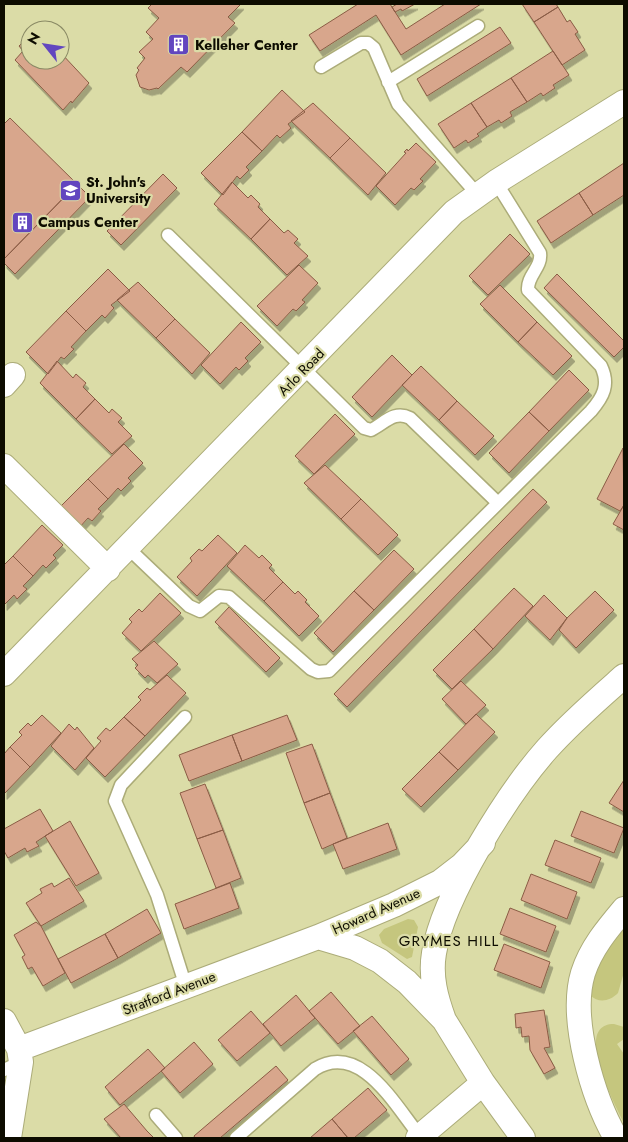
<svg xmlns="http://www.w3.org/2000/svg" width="628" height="1142" viewBox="0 0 628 1142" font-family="Jost,sans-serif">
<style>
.green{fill:#c5c67e}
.building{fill:#d8a68c;stroke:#8a5c45;filter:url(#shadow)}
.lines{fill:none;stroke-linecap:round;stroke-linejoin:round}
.lane-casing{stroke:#acac79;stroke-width:15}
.street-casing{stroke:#acac79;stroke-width:26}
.lane{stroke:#fff;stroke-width:12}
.street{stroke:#fff;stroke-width:24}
.labels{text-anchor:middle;stroke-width:4.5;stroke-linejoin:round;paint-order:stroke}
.poi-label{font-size:14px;font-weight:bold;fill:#0d0c00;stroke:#dbdca7;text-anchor:start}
.street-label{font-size:14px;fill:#0d0c00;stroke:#dbdca7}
.neighbourhood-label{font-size:15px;letter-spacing:1px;fill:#0d0c00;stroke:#dbdca7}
</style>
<defs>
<filter id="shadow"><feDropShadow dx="3" dy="5.5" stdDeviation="0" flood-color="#0004"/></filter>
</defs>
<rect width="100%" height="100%" fill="#dbdca7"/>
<path class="green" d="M408 919 414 920 418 927 412 957 407 959 382 943 379 935 384 929Z
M624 920V972L618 993C610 1001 599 1004 590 995L591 977Z
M614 1024 624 1027V1039L617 1044 624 1054V1123C615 1105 572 1024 614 1024Z"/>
<path class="building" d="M152 4H241L228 17 235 23 187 72 181 67 158 89 157 88 149 90 140 87 136 75 139 70 137 68 145 58 139 52 153 39 146 32 159 18 148 8Z
M358 4H390L406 29 445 4H481L401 55 376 15 320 51 309 35Z
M397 4H415L402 11 401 9 395 12 392 7Z
M522 4H556L558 7 534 22Z
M558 7 567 22 570 20 578 32 575 34 585 50 562 65 534 22Z
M500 27 511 43 427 96 417 79Z
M25 40 30 44V60H60V52L89 83 72 103 71 101 63 110 15 60 23 51 19 46Z
M553 51 569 75 553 85 555 88 543 96 541 93 527 102 511 78Z
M511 78 527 102 510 112 512 116 501 123 499 120 487 127 471 103Z
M282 90 305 112 288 124 291 128 280 138 277 135 262 151 242 132Z
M313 103 350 138 330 158 291 121Z
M471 103 487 127 477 134 479 136 468 143 466 140 454 148 438 124Z
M10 118 77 184 4 259V124Z
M242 132 262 151 246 167 249 170 240 179 237 176 223 195 201 173Z
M350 138 386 173 368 195 330 158Z
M416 143 436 162 420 179 423 181 414 190 411 188 395 205 376 186 406 153 404 152 407 149 408 151Z
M624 163V195L593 215 579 193Z
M163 174 177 188 121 245 107 231Z
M232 182 248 198 251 195 260 204 258 207 270 219 251 239 214 204Z
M77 184 90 197 15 274 4 263V259Z
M579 193 593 215 551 243 537 221Z
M270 219 284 233 288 230 298 239 294 243 308 256 287 275 251 239Z
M510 234 530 254 488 295 469 276Z
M299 265 318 283 302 300 305 302 296 311 293 309 277 326 257 306Z
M108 269 130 291 111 305 114 308 105 318 102 315 86 331 66 311Z
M557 274 624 341V347L614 357 544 288Z
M138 282 175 319 156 338 117 300Z
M500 285 537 322 518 342 480 304Z
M66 311 86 331 71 347 74 349 64 359 61 357 48 374 26 352Z
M175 319 210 353 192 374 156 338Z
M241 322 261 342 245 358 248 361 239 370 236 367 220 384 201 365Z
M537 322 572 356 553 375 518 342Z
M392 355 412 375 372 417 352 397Z
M57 361 73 378 76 374 86 383 83 387 95 399 76 419 40 383Z
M421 366 457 401 439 420 402 385Z
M569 370 589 390 549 431 529 412Z
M95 399 109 413 112 409 122 418 118 422 132 436 112 454 76 419Z
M457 401 494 436 475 455 439 420Z
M529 412 549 431 509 473 489 453Z
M335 414 355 434 314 474 295 456Z
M124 444 143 463 128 478 131 481 121 491 118 488 108 499 88 479Z
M623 448 624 505 620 511 597 499Z
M325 465 361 499 341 519 304 483Z
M88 479 108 499 98 509 101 511 92 521 88 518 78 529 58 509Z
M533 489 547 502 347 707 334 694Z
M361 499 398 535 378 555 341 519Z
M624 505V530L613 524Z
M42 525 63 545 53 555 56 558 46 568 43 565 33 576 13 556Z
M218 535 237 553 197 596 177 577 192 561 190 558 199 549 202 551Z
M245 545 259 558 262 555 272 565 269 568 283 582 264 601 227 566Z
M394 550 414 569 374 610 354 591Z
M13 556 33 576 23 586 27 589 17 599 14 595 4 605V565Z
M283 582 295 594 298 591 307 600 305 602 319 616 299 636 264 601Z
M514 588 533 606 493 649 474 629Z
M354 591 374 610 333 652 314 633Z
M595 591 614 610 576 648 559 630 567 618Z
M160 593 181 613 141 651 122 633 132 622 129 619 139 609 142 612Z
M544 595 567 618 550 640 525 616Z
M229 607 280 658 266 672 215 622Z
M474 629 493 649 452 689 433 670Z
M154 641 178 664 157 683 148 675 145 678 135 668 138 665 132 659Z
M167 675 186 693 145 736 124 717 141 700 138 697 147 688 150 690Z
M461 681 486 705 466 724 442 699Z
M476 714 495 732 458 770 439 752Z
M42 715 61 733 30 767 10 747 22 735 19 732 28 723 31 726Z
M287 715 297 740 242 761 232 735Z
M124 717 145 736 105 777 86 758 101 741 97 738 106 728 110 731Z
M69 724 75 730 77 727 94 748 75 770 51 746Z
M232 735 242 761 189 781 179 755Z
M312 744 330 793 304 803 286 753Z
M10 747 30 767 4 794V754Z
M439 752 458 770 421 807 402 789Z
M624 780V812L609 803Z
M205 784 223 830 197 839 180 793Z
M330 793 347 838 322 849 304 803Z
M40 809 53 831 36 842 39 846 27 852 25 848 8 858 4 851V829Z
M581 811 624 828 614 853 571 836Z
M70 821 99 873 76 886 45 836Z
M388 823 397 849 343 869 333 844Z
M223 830 241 878 216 888 197 839Z
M555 840 601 858 591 883 545 865Z
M531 874 577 892 567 919 521 900Z
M69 878 84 901 41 926 26 903 42 893 40 889 52 883 54 887Z
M230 883 239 908 184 929 175 904Z
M510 908 556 926 546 952 500 934Z
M147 909 161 933 118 958 105 934Z
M36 922 41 926 65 973 43 986 32 967 28 969 22 957 25 955 14 935Z
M105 934 118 958 71 983 58 959Z
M504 944 550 962 541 988 494 970Z
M331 992 360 1026 338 1044 309 1011Z
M296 995 315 1018 281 1046 263 1024Z
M544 1010 550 1047 544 1048 555 1068 544 1074 530 1050 529 1036 522 1037 521 1027 516 1028 515 1014Z
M251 1011 270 1033 237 1061 218 1040Z
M372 1016 409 1059 391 1075 353 1031Z
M194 1042 213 1064 180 1093 161 1071Z
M148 1049 165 1068 120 1105 105 1087Z
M276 1066 288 1080 220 1138H195L194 1136Z
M368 1088 387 1110 354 1138H348L332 1119Z
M124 1104 147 1131 154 1138H121L104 1119Z
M332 1119 348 1138H310Z"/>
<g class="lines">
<defs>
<path id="lane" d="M321 67 361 43H368L374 48 398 104 478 195
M388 82 478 26
M168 235 364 428 371 430C385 423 394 410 410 418L497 502
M128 548 189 606 200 611 219 596 229 597 311 669 318 672 329 671 591 411C603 397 610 385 601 366L528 290C527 275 542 268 540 253L496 182
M185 717 121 785 115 801 157 895 186 987
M4 1070 21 1062
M156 1115 176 1138
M236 1138 315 1069C361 1041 395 1106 420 1136"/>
<path id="street" d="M4 385 13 375
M4 466 108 569
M4 674 454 212 496 182 624 102
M318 937 355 948 380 961 407 982 444 1020 483 1083 523 1138
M444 1020C436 998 430 977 434 953 443 896 508 793 547 749 570 723 598 699 624 676
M4 1021 19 1049 21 1062 9 1138
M19 1049 318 937 394 905 440 882 462 865 483 843
M418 1138 483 1083
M616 1138C593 1098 569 1019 583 973 591 948 608 928 624 909"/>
</defs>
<use href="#lane" class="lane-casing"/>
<use href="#street" class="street-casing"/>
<use href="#lane" class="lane"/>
<use href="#street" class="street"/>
</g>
<defs>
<symbol id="building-square" viewBox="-11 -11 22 22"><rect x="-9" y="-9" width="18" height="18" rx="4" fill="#6246bf" stroke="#dbdca7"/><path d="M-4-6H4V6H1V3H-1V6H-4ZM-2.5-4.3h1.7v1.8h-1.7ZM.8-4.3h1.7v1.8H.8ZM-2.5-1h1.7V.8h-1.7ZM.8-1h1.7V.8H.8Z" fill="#fff"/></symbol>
<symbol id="university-square" viewBox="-11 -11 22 22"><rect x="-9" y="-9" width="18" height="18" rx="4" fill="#6246bf" stroke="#dbdca7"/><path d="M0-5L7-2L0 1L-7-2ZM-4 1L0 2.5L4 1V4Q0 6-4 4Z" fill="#fff"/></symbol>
</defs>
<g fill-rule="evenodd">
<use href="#building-square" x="166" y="32" width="25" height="25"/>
<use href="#university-square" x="58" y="178" width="25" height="25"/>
<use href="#building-square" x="10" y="210" width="25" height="25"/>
</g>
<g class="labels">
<g class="poi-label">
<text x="195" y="50">Kelleher Center</text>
<text x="86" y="187">St. John's<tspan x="86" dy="16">University</tspan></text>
<text x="38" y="227">Campus Center</text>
</g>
<g class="street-label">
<text transform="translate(301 372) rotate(-46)" y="5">Arlo Road</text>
<text transform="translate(376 911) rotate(-24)" y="5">Howard Avenue</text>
<text transform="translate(169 993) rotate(-21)" y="5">Stratford Avenue</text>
</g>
<g class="neighbourhood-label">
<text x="449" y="946">GRYMES HILL</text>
</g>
</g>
<rect width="628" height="1142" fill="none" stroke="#0d0c00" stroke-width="10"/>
<g transform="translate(45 45) rotate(300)"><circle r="24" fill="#dbdca7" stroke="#898964"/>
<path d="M0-4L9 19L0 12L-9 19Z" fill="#6246bf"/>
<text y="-8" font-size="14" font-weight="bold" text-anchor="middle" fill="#0d0c00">N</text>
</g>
</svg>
